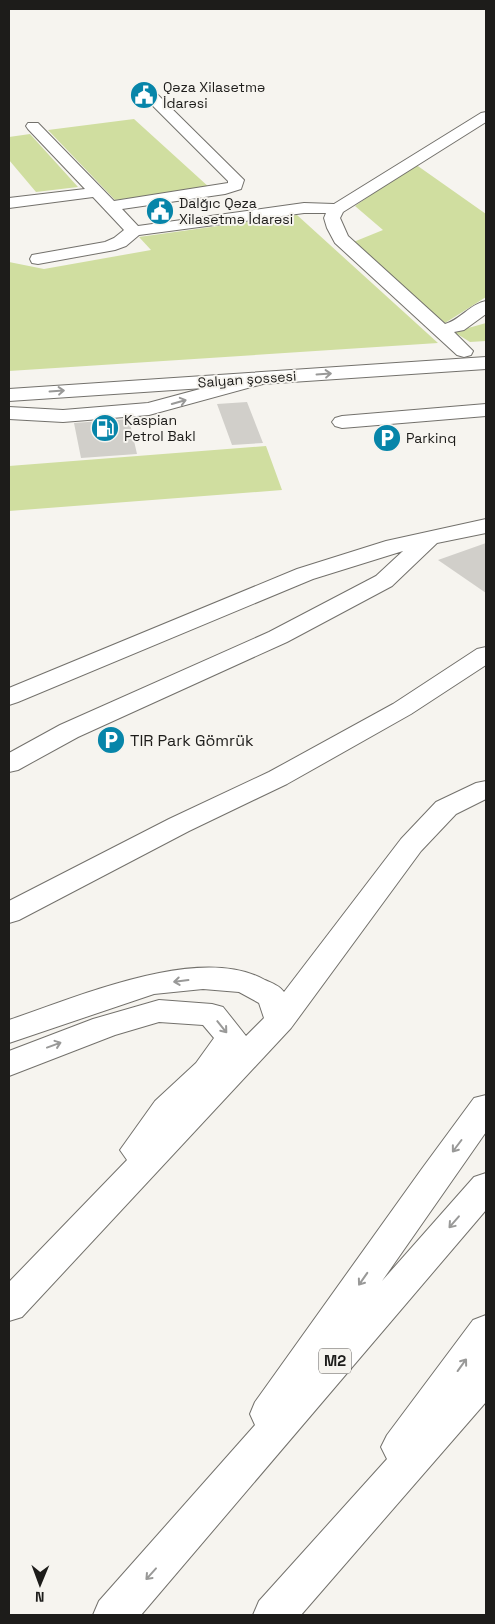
<svg xmlns="http://www.w3.org/2000/svg" width="495" height="1624" viewBox="0 0 495 1624" font-family="'Space Grotesk',sans-serif">
<style>
.green{fill:#d0dea0}
.building{fill:#d1cfca}
.lines{fill:none;stroke-linecap:round;stroke-linejoin:round}
.minor-casing{stroke:#73716c;stroke-width:2}
.highway-casing{stroke:#73716c;stroke-width:2}
.minor{fill:#fff;fill-rule:evenodd}
.highway{fill:#fff;fill-rule:evenodd}
.oneway{stroke:#999998}
.labels{text-anchor:middle;stroke-width:4;stroke-linejoin:round;paint-order:stroke}
.far-poi-label{font-size:14px;fill:#1d1c1a;stroke:#f6f4ef;text-anchor:start}
.far-street-label{font-size:14px;fill:#1d1c1a;stroke:#f6f4ef}
.shield{fill:#f6f4ef;stroke:#5e5d5a;stroke-width:1}
.shield-label{font-size:15px;font-weight:bold;fill:#1d1c1a}
.poi-label{font-size:16px;fill:#1d1c1a;stroke:#f6f4ef;text-anchor:start}
</style>
<rect width="100%" height="100%" fill="#f6f4ef"/>
<path class="green" d="M134 119 210 188 115 200 48 130Z
M30 134 78 187 36 192 9 160V137Z
M415 164 486 214V297L445 323 351 243 383 230 355 206Z
M297 215 438 343 9 371V262L44 269 151 250 139 237Z
M486 323V341L470 342 454 332Z
M266 446 282 490 9 511V466Z"/>
<path class="building" d="M247 402 263 443 232 445 217 404Z
M129 419 137 454 81 458 74 423Z
M486 543V593L438 560Z"/>
<g class="lines">
<defs>
<path id="minor" d="M150 91 155 92 244 180 241 189 225 194 122 209 138 226 304 203 334 204 481 113 486 112V122L343 212 340 218 348 236 445 324C460 320 470 304 486 301V314L464 330 454 332 473 351 471 355 464 357 457 355 335 243 327 228 324 218 326 213H304L139 235 126 246 115 250 38 264 32 263 30 259 32 255 105 242 114 238 124 230 93 197 9 208V198L85 189 28 129 26 126 28 123H38L114 201 228 183V181L145 98 143 95Z
M263 372 270 374 273 378 270 382 149 415 63 422 9 419V407L63 410 148 403Z
M486 404V416L342 428 335 426 332 422 335 418 342 416Z
M486 519V533L437 543 392 586 287 642 78 737 18 770 9 772V753L60 725 269 632 376 576 403 551 313 579 18 702 9 705V688L297 569 386 541Z
M486 647V665L411 714 287 784 189 831 19 920 9 923V901L169 819 269 772 393 704 477 649Z
M486 781V799L456 814 421 851 291 1028 22 1317 9 1321V1282L127 1160 120 1150 155 1101 196 1063 214 1038 203 1025 159 1022 115 1035 9 1076V1051L93 1019 159 1000 212 1004 223 1007 246 1036 264 1018 259 1003 239 992 203 989 154 994 9 1043V1020C76 998 199 943 265 980 272 983 280 986 284 992L401 839 436 802 476 783Z"/>
<path id="highway" d="M486 357V369L9 401V389Z
M486 1095V1132L382 1281 474 1177 486 1173V1210L141 1615H93L99 1601 255 1425 250 1414 255 1402 421 1170 474 1098Z
M486 1315V1402L301 1615H253L259 1601 387 1459 381 1447 387 1435 473 1320Z"/>
</defs>
<use href="#minor" class="minor-casing"/>
<use href="#highway" class="highway-casing"/>
<use href="#minor" class="minor"/>
<use href="#highway" class="highway"/>
</g>
<defs><path id="oneway-shaft" d="M-6 0H5M1.5-3L5.5 0L1.5 3" fill="none" stroke-width="1.6" stroke-linecap="round" stroke-linejoin="round" transform="scale(1.25)"/></defs>
<g class="oneway">
<use href="#oneway-shaft" transform="translate(324 374) rotate(-4)"/>
<use href="#oneway-shaft" transform="translate(57 391) rotate(-4)"/>
<use href="#oneway-shaft" transform="translate(179 402) rotate(-16)"/>
<use href="#oneway-shaft" transform="translate(181 981) rotate(173)"/>
<use href="#oneway-shaft" transform="translate(222 1027) rotate(51)"/>
<use href="#oneway-shaft" transform="translate(54 1045) rotate(-20)"/>
<use href="#oneway-shaft" transform="translate(457 1146) rotate(127)"/>
<use href="#oneway-shaft" transform="translate(454 1222) rotate(131)"/>
<use href="#oneway-shaft" transform="translate(363 1279) rotate(125)"/>
<use href="#oneway-shaft" transform="translate(462 1365) rotate(-54)"/>
<use href="#oneway-shaft" transform="translate(151 1574) rotate(132)"/>
</g>
<defs>
<symbol id="civic-disc" viewBox="-11 -11 22 22"><circle r="9.5" fill="#0785a9" stroke="#f6f4ef"/><path d="M-.6-6.5H3V-4.5H.6V-3L4-1V1h2V6H-6V1h2V-1L-.6-3ZM-1.2 2.5V6h2.4V2.5Z" fill="#fff"/></symbol>
<symbol id="fuel-disc" viewBox="-11 -11 22 22"><circle r="9.5" fill="#0785a9" stroke="#f6f4ef"/><path d="M-5.5-6h7V0h2V4h1.3V-2.5L3-4.5l.8-.8L6-3V5H2.5V1h-1V6h-7ZM-4.2-4.7v3.2H.2V-4.7Z" fill="#fff"/></symbol>
<symbol id="parking-disc" viewBox="-11 -11 22 22"><circle r="9.5" fill="#0785a9" stroke="#f6f4ef"/><path d="M-3.5-5.5H1a3.5 3.5 0 0 1 0 7H-1V5.5H-3.5ZM-1-3.4V-.6H.8a1.4 1.4 0 0 0 0-2.8Z" fill="#fff"/></symbol>
</defs>
<g fill-rule="evenodd">
<use href="#civic-disc" x="128" y="79" width="32" height="32"/>
<use href="#civic-disc" x="144" y="195" width="32" height="32"/>
<use href="#fuel-disc" x="89" y="412" width="32" height="32"/>
<use href="#parking-disc" x="371" y="422" width="32" height="32"/>
<use href="#parking-disc" x="95" y="724" width="32" height="32"/>
</g>
<g class="labels">
<g class="far-poi-label">
<text x="163" y="92">Qəza Xilasetmə<tspan x="163" dy="16">İdarəsi</tspan></text>
<text x="179" y="208">Dalğıc Qəza<tspan x="179" dy="16">Xilasetmə İdarəsi</tspan></text>
<text x="124" y="425">Kaspian<tspan x="124" dy="16">Petrol Bakl</tspan></text>
<text x="406" y="443">Parkinq</text>
</g>
<g class="far-street-label">
<text transform="translate(247 379) rotate(-4)" y="5">Salyan şossesi</text>
</g>
<rect class="shield" x="319" y="1348.5" width="32" height="25" rx="4"/>
<g class="shield-label">
<text x="335" y="1366">M2</text>
</g>
<g class="poi-label">
<text x="130" y="746">TIR Park Gömrük</text>
</g>
</g>
<rect width="495" height="1624" fill="none" stroke="#1d1c1a" stroke-width="20"/>
<g transform="translate(40 1584) rotate(181)" stroke="#f6f4ef" stroke-width="4" paint-order="stroke">
<path d="M0-4L9 19L0 12L-9 19Z" fill="#1d1c1a"/>
<text y="-8" font-size="14" font-weight="bold" text-anchor="middle" fill="#1d1c1a">N</text>
</g>
</svg>
